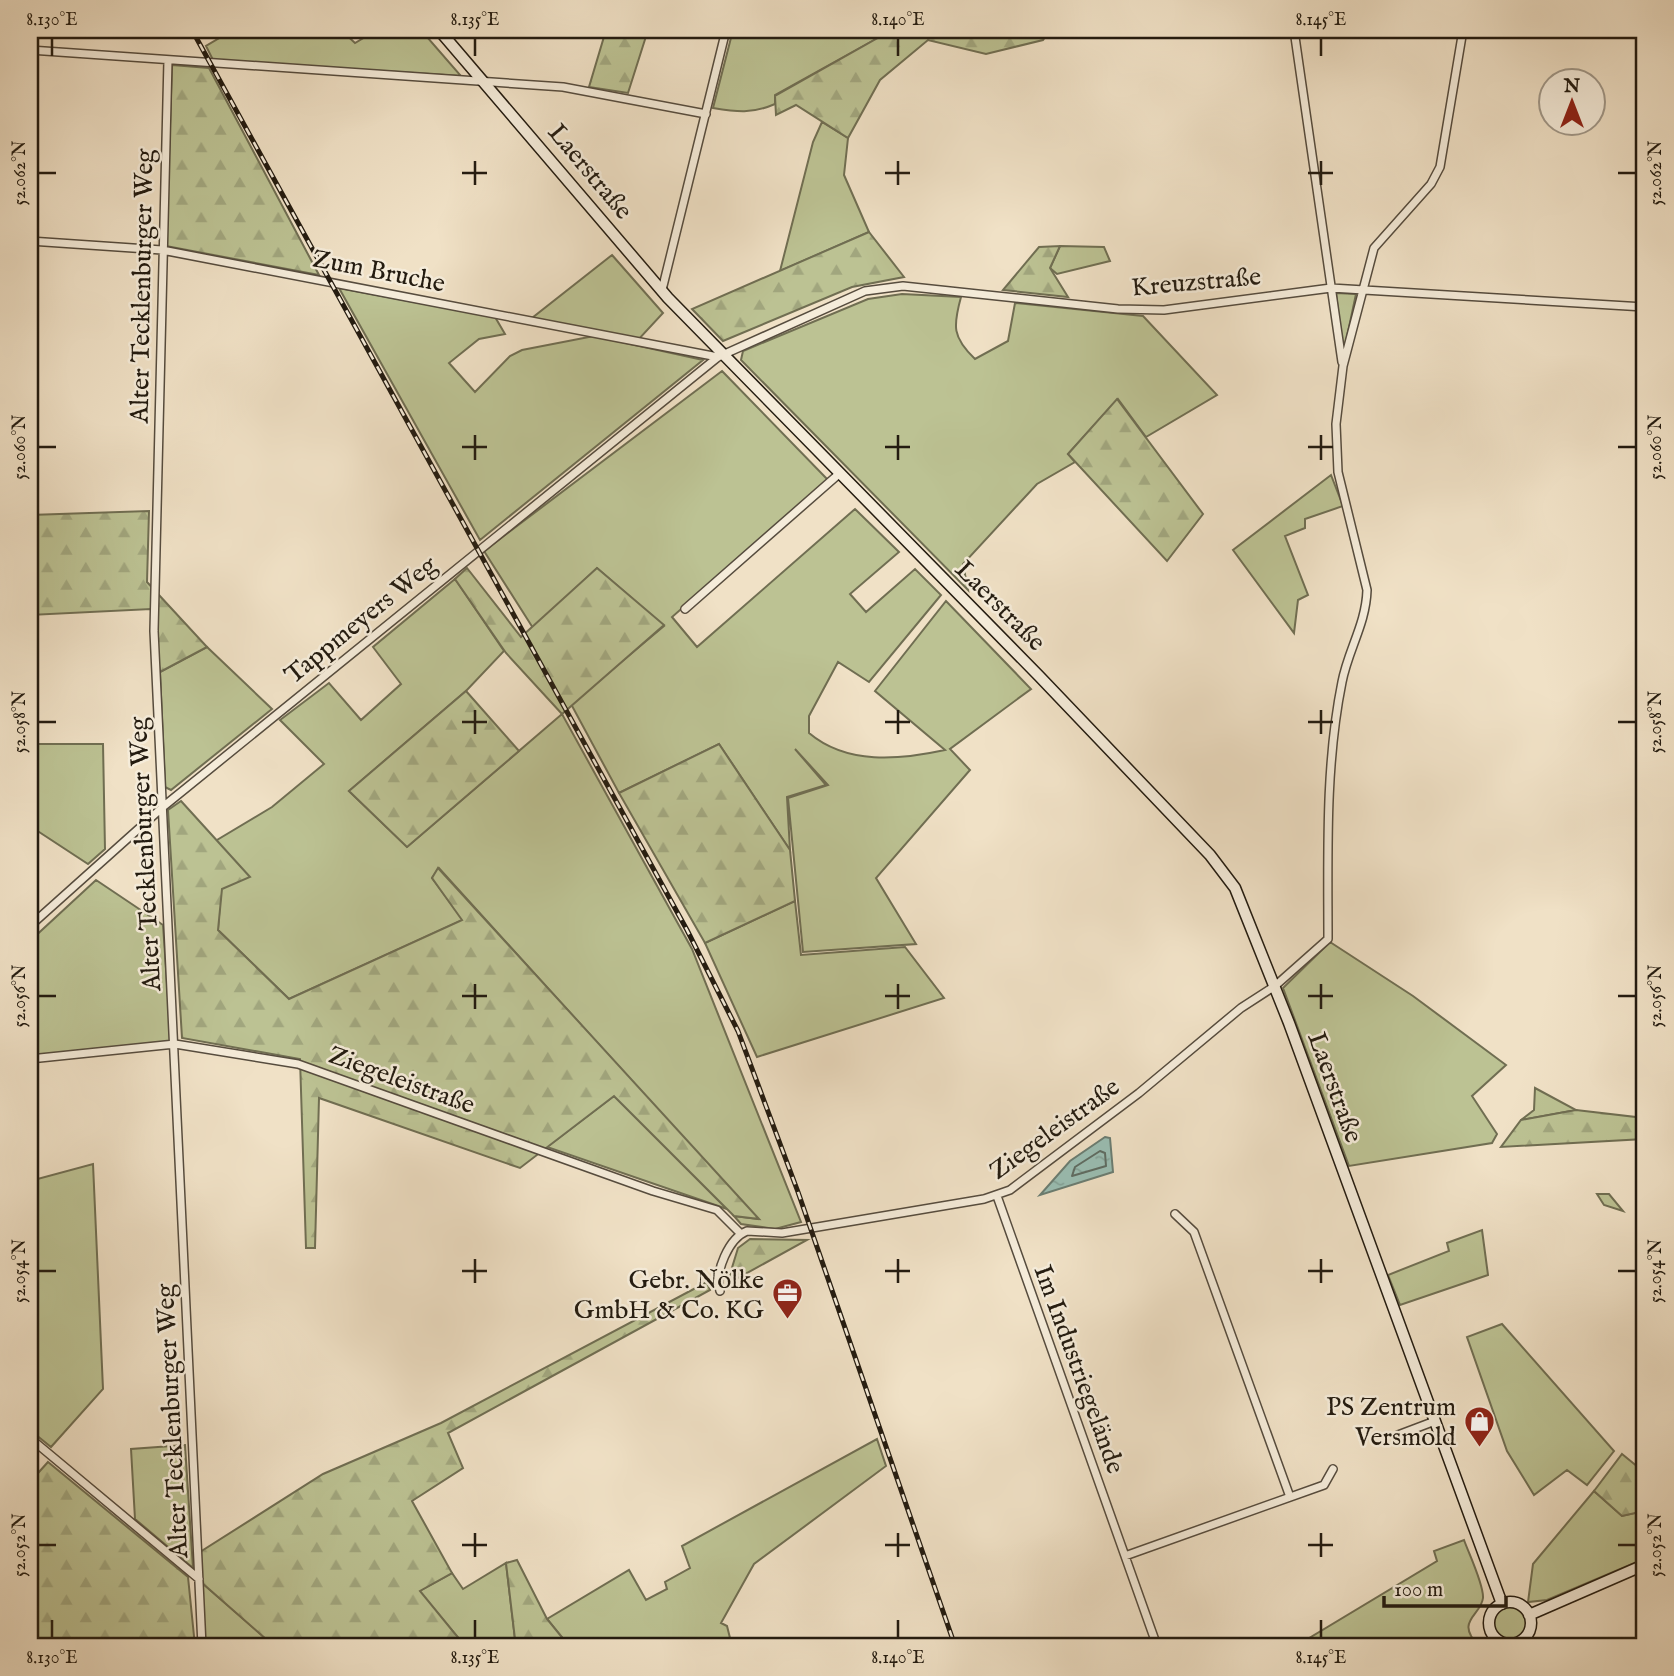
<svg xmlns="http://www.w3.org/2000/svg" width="1674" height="1676" viewBox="0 0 1674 1676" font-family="'IM FELL English',serif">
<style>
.green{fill:#bcc293;stroke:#706e52;stroke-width:2}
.forest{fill:url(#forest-firs);stroke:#706e52;stroke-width:2}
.water{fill:url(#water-ripples);stroke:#6a7d72;stroke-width:2}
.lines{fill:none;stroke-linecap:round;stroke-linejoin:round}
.shore{stroke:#5e6c62;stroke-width:2}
.street-casing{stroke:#564c3e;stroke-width:10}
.secondary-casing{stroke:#231b10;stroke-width:13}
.street{stroke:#f5ecda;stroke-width:7}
.secondary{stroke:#f5ecda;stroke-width:10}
.rail-casing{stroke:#231b10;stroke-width:5}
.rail{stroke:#f5ecda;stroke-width:2.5;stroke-dasharray:8;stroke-linecap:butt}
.ticks{fill:none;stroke:#231b10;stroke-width:2.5}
.labels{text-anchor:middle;stroke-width:5;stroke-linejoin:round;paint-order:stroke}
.street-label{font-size:26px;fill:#231b10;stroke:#f5ecda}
.poi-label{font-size:26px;fill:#231b10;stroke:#f5ecda;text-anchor:end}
.neatline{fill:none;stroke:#231b10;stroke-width:2.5}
.ticks-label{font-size:18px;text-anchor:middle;fill:#231b10}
</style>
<defs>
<pattern id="forest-firs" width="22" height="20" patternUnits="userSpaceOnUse" patternTransform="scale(1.75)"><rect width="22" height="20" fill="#bcc293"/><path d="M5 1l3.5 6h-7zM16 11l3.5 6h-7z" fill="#a1a67e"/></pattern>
<pattern id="water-ripples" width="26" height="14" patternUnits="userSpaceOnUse" patternTransform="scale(1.75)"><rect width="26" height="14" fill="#9abeb3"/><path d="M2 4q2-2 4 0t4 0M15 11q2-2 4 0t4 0" fill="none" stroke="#84a399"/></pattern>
</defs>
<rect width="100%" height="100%" fill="#f0e1c6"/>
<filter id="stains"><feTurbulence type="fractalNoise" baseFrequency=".00286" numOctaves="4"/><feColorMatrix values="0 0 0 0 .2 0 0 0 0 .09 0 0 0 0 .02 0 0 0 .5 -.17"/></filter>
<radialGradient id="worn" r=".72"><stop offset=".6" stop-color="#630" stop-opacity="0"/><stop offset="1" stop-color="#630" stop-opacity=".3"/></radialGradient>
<path class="green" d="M233 30H341L355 43 377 30H421L461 76 213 60 206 46Z
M733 30H892L775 95V104C752 114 737 112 713 108Z
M822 122 848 138 844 175 869 232 780 271 813 142Z
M1060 246 1104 247 1110 261 1057 274 1050 268Z
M612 255 663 313 638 340 532 318Z
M339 288 495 317 505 334 479 339 449 363 475 392 510 356 522 350 594 336 703 360 480 540Z
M1336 293 1356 294 1345 346H1342Z
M902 294 961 297C953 326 952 337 975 359L1008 341 1015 303 1143 316 1217 395 1146 437 1118 399 1068 454 1075 462 1037 484 963 564 968 590 741 360 743 351 868 299Z
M722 371 828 480 672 617 697 647 855 509 899 552 850 594 866 612 915 569 941 595 869 682 838 662 809 716V733C847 765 899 760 945 750L875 691 946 601 1031 689 950 749 970 770 876 878 916 944 803 952 788 798 828 785 795 749 826 785 787 797 790 850 719 744 619 793 571 704 664 626 597 568 533 628 484 551Z
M1331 475 1343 506 1305 519V528L1285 536 1308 595 1298 600 1294 633 1233 550Z
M455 579 504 651 466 691 349 791 407 847 562 714 692 949 801 1222 775 1229 741 1224 734 1216 757 1219 439 868 432 878 463 920 289 999 218 930 221 889 217 840 272 807 324 764 280 720 329 683 361 720 401 684 373 647Z
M207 647 272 709 171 790 165 787 160 672Z
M30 744H103L105 849 88 864 30 826Z
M96 880 163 925 171 1041 30 1056V941Z
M795 901 801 955 905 947 944 998 757 1057 705 943Z
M1330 942 1413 996 1506 1065 1472 1096 1497 1134 1492 1143 1349 1166 1283 988Z
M1535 1088 1576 1110 1521 1120 1534 1110Z
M614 1096 727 1209 547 1147Z
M93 1164 103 1389 51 1447 30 1430V1181Z
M1482 1230 1488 1275 1400 1305 1388 1275 1449 1251 1447 1243Z
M1502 1324 1614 1451 1587 1485 1567 1470 1534 1495 1507 1451 1467 1337Z
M877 1439 886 1466 754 1564 721 1623 727 1626 732 1646H569L547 1619 629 1570 646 1600 667 1589 665 1582 690 1568 682 1546Z
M185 1445 193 1568 135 1519 131 1449Z
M1594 1491 1622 1516 1644 1511V1559L1547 1600 1528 1602 1533 1564Z
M1464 1540C1469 1554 1484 1585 1483 1598 1481 1616 1454 1621 1479 1646H1296L1437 1561 1434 1551Z
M506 1563 515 1639 521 1646H465L419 1591 452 1573 463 1589Z
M201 1582 274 1646H205Z
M1492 1624a17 17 0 1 1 34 0a17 17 0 1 1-34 0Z"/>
<path class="forest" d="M606 30H648L628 93 589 87Z
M892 30H1050L1043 40 986 54 928 40 880 80 848 138 796 105 776 115 775 96Z
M172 65 209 68 319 275 166 246Z
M869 232 904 277 852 287 723 341 692 309Z
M1060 246 1050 268 1068 297 1003 290 1039 247Z
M1117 399 1203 514 1167 561 1068 454Z
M149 511 147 582 207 647 160 672 151 609 30 615V515Z
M467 568 521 637 597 568 664 625 562 714 506 653 455 579Z
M466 691 519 751 407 847 349 791Z
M719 744 790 850 795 901 705 943 619 793Z
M181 801 250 877 222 889 218 930 289 999 462 920 432 878 438 868 759 1219 734 1216 614 1096 520 1168 319 1098 315 1248H306L300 1059 182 1038 168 810Z
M1576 1110 1644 1118V1139L1501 1147 1521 1120Z
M1597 1194H1609L1623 1211 1604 1205Z
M750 1239 807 1240 727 1284 738 1248Z
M707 1282 710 1290 448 1433 463 1468 412 1501 452 1573 420 1591 465 1646H274L201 1582 200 1552 323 1474 441 1423Z
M1622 1454 1644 1472V1511L1622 1516 1594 1491Z
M48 1462 188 1577 195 1646H30V1482Z
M517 1560 547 1619 569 1646H521L515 1639 506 1563Z"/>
<path class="water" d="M1105 1137 1110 1138 1113 1172 1040 1195 1070 1161Z"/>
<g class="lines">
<path class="shore" d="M1100 1151 1105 1153 1106 1166 1072 1176 1075 1167Z"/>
<defs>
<path id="street" d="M1294 30 1342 362
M30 50 563 87 706 114
M168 60 154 631 202 1646
M30 241 162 250 718 357
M662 290 726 30
M685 609 840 473
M30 926 164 806 718 357 865 291 903 286 1118 309 1164 310 1331 288 1644 307
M30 1059 175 1044 298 1064 653 1191 717 1210 740 1233
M997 1196 1157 1646
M1175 1214 1194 1232 1290 1497
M720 1291C714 1272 729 1238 747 1231L782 1233 984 1199 1010 1190 1139 1093 1241 1008 1275 986 1328 939C1328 854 1325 766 1342 682 1348 650 1366 624 1367 590L1338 472 1336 424 1343 366 1374 248 1431 184 1440 167 1463 30
M1398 1435 1435 1421
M30 1438 199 1579
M1125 1556 1324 1485 1333 1469"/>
<path id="secondary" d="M439 30 668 298 1039 676 1210 855 1235 888 1289 1023 1502 1604
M1489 1623a21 21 0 1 1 42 0a21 21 0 1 1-42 0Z
M1529 1615 1644 1565"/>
</defs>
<use href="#street" class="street-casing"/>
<use href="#secondary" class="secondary-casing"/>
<use href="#street" class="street"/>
<use href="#secondary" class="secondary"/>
<defs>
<path id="rail" d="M192 30 687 930 738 1031 798 1192 955 1646"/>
</defs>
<use href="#rail" class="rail-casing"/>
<use href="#rail" class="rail"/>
</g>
<path class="ticks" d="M52 38V56M475 38V56M898 38V56M1321 38V56M475 161V185M898 161V185M1321 161V185M38 173H56M462 173H487M885 173H910M1308 173H1333M1618 173H1636M475 435V460M898 435V460M1321 435V460M38 447H56M462 447H487M885 447H910M1308 447H1333M1618 447H1636M475 710V734M898 710V734M1321 710V734M38 722H56M462 722H487M885 722H910M1308 722H1333M1618 722H1636M475 984V1009M898 984V1009M1321 984V1009M38 996H56M462 996H487M885 996H910M1308 996H1333M1618 996H1636M475 1259V1283M898 1259V1283M1321 1259V1283M38 1271H56M462 1271H487M885 1271H910M1308 1271H1333M1618 1271H1636M475 1533V1557M898 1533V1557M1321 1533V1557M38 1545H56M462 1545H487M885 1545H910M1308 1545H1333M1618 1545H1636M52 1620V1638M475 1620V1638M898 1620V1638M1321 1620V1638"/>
<defs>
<symbol id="office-pin" viewBox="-11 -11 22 30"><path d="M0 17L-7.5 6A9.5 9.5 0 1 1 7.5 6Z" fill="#8f2418" stroke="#f5ecda"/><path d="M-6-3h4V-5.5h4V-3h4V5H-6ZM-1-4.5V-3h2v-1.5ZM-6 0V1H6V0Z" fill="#fff"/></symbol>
<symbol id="shop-pin" viewBox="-11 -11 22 30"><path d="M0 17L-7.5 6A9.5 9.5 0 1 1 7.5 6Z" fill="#8f2418" stroke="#f5ecda"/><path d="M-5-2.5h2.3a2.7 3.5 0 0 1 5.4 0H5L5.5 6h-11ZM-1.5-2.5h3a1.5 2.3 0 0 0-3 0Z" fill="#fff"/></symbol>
</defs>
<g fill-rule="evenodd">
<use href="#office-pin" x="770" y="1276" width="35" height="47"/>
<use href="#shop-pin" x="1462" y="1404" width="35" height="47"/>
</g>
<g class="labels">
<g class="street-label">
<text transform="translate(591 171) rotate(50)" y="9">Laerstraße</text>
<text transform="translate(379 270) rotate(11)" y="9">Zum Bruche</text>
<text transform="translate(1196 281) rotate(-5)" y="9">Kreuzstraße</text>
<text transform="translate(141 286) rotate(-89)" y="9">Alter Tecklenburger Weg</text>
<text transform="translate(1001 605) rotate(45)" y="9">Laerstraße</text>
<text transform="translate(360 619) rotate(-39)" y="9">Tappmeyers Weg</text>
<text transform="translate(144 854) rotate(-93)" y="9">Alter Tecklenburger Weg</text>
<text transform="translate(402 1079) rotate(20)" y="9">Ziegeleistraße</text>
<text transform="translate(1336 1087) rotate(70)" y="9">Laerstraße</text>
<text transform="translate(1054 1128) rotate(-36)" y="9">Ziegeleistraße</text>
<text transform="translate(1080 1369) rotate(70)" y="9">Im Industriegelände</text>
<text transform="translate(171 1421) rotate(-93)" y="9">Alter Tecklenburger Weg</text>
</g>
<g class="poi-label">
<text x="764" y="1288">Gebr. Nölke<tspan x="764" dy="30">GmbH &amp; Co. KG</tspan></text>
<text x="1456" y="1415">PS Zentrum<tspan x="1456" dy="30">Versmold</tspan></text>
</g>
</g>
<rect width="1674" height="1676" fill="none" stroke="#f0e1c6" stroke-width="77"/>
<g transform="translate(1572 102)"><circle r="33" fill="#f5ecda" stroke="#a19889" stroke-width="2"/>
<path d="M0-5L12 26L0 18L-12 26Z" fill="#8f2418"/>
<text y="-10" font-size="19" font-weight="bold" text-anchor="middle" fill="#231b10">N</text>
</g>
<path d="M1384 1596v10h122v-10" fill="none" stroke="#231b10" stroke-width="3.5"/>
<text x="1394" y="1596" font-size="21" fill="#231b10" stroke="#f5ecda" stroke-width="5" paint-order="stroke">100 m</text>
<rect x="38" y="38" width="1598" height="1600" class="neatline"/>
<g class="ticks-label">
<text x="52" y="25">8.130°E</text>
<text x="475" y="25">8.135°E</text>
<text x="898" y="25">8.140°E</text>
<text x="1321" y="25">8.145°E</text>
<text transform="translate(19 173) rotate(-90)" y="6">52.062°N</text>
<text transform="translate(1655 173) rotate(-90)" y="6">52.062°N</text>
<text transform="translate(19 447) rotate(-90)" y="6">52.060°N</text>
<text transform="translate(1655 447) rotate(-90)" y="6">52.060°N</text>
<text transform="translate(19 722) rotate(-90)" y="6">52.058°N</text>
<text transform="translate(1655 722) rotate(-90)" y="6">52.058°N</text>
<text transform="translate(19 996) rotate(-90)" y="6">52.056°N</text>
<text transform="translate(1655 996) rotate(-90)" y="6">52.056°N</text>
<text transform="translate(19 1271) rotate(-90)" y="6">52.054°N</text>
<text transform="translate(1655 1271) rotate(-90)" y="6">52.054°N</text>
<text transform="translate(19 1545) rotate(-90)" y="6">52.052°N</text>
<text transform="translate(1655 1545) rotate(-90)" y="6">52.052°N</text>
<text x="52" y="1663">8.130°E</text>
<text x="475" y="1663">8.135°E</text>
<text x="898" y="1663">8.140°E</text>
<text x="1321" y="1663">8.145°E</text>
</g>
<rect width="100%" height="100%" filter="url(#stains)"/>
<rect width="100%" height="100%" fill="url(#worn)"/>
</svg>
